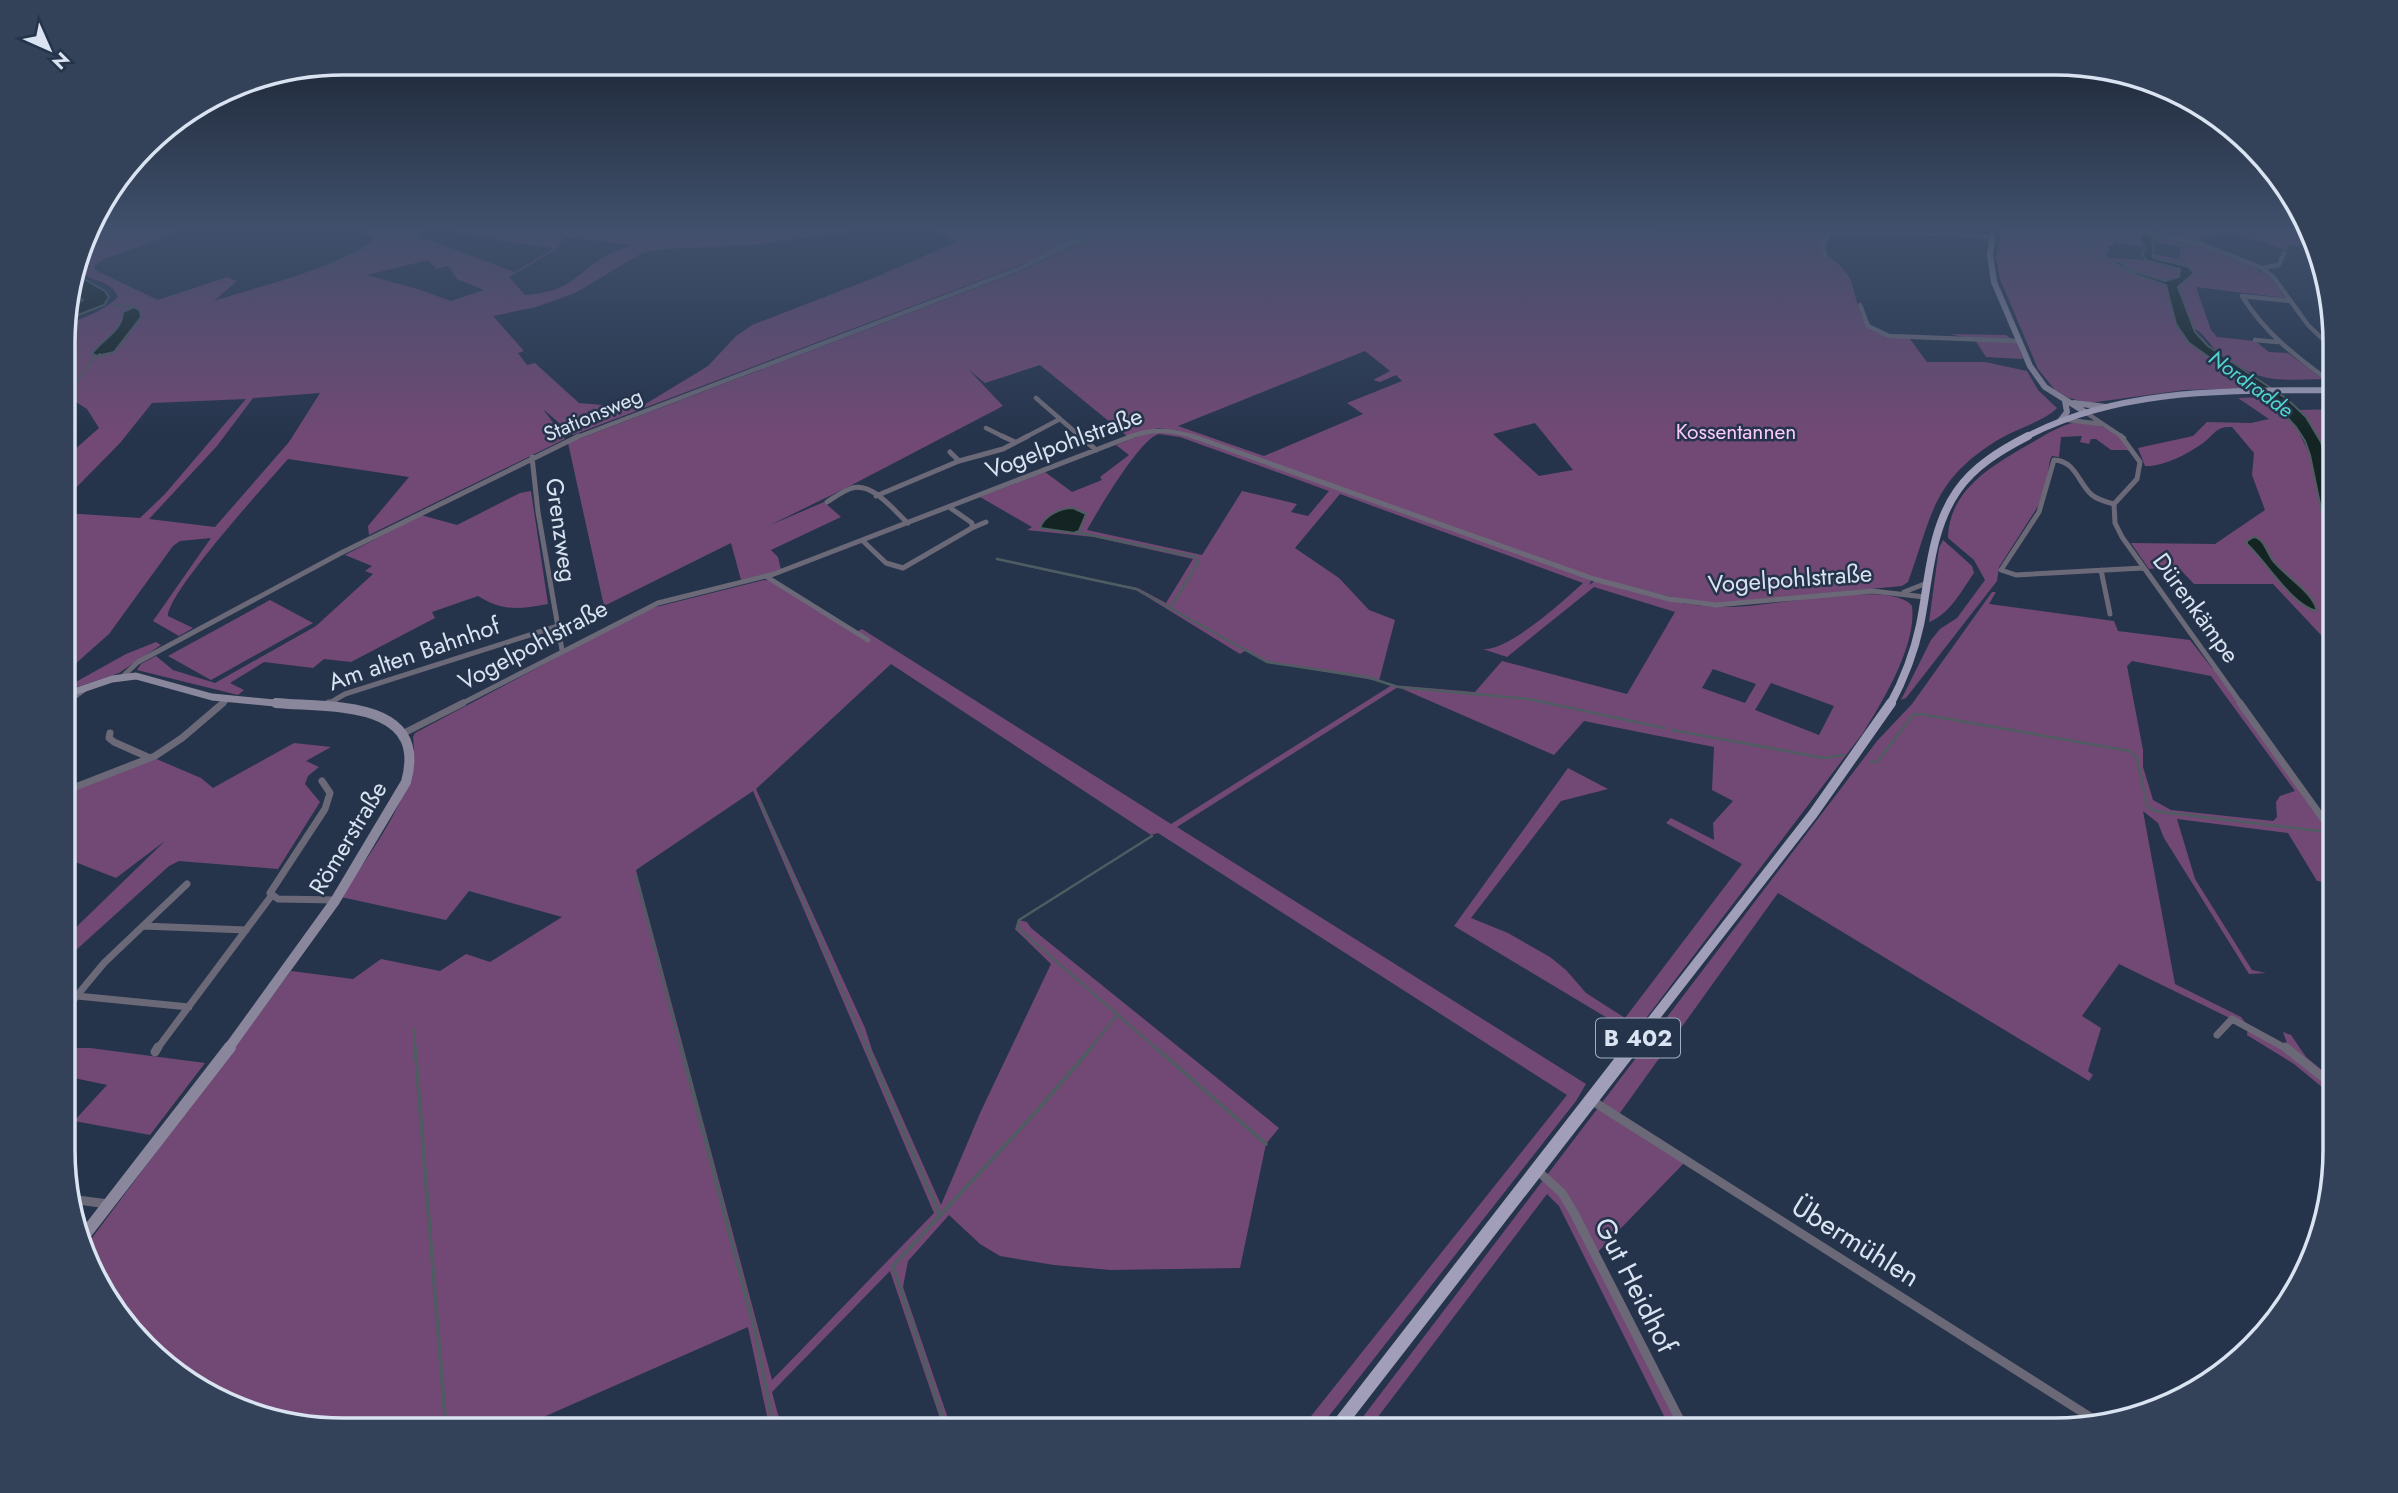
<svg xmlns="http://www.w3.org/2000/svg" width="2398" height="1493" viewBox="0 0 2398 1493" font-family="Jost,sans-serif">
<style>
.green{fill:#724974;fill-rule:evenodd}
.water{fill:#132423;stroke:#4e5d61;stroke-width:2}
.lines{fill:none;stroke-linecap:round;stroke-linejoin:round}
.stream-far2{stroke:#4e5d61;stroke-width:2}
.stream-far1{stroke:#4e5d61;stroke-width:2.5}
.stream{stroke:#4e5d61;stroke-width:3.5}
.street-far3{stroke:#6b6977;stroke-width:4.5}
.street-far2{stroke:#6b6977;stroke-width:5}
.street-far1{stroke:#6b6977;stroke-width:7}
.street{stroke:#6b6977;stroke-width:9}
.secondary-far3{stroke:#8a879c;stroke-width:6}
.secondary-far2{stroke:#8a879c;stroke-width:7}
.secondary-far1{stroke:#8a879c;stroke-width:10}
.secondary{stroke:#8a879c;stroke-width:12}
.primary-far3{stroke:#a19eb9;stroke-width:6}
.primary-far2{stroke:#a19eb9;stroke-width:8}
.primary-far1{stroke:#a19eb9;stroke-width:10}
.primary{stroke:#a19eb9;stroke-width:14}
.labels{text-anchor:middle;stroke-width:5;stroke-linejoin:round;paint-order:stroke}
.far-water-label{font-size:21px;font-style:italic;fill:#51d6ce;stroke:#25344b}
.far-street-label{font-size:21px;fill:#d9e3f2;stroke:#25344b}
.far-park-label{font-size:21px;fill:#fbcafc;stroke:#25344b}
.shield{fill:#25344b;stroke:#a3aec0;stroke-width:2}
.shield-label{font-size:23px;font-weight:bold;fill:#d9e3f2}
.street-label{font-size:24px;fill:#d9e3f2;stroke:#25344b}
.near-street-label{font-size:28px;fill:#d9e3f2;stroke:#25344b}
.rim{fill:none;stroke:#d9e3f2;stroke-width:3.5}
</style>
<rect width="100%" height="100%" fill="#25344b"/>
<path class="green" d="M89 230H184L104 259 94 266 95 270 158 300 227 277 237 281 214 301C267 284 326 271 374 241L363 230H424L416 235 515 272 554 248 496 240 452 230H861L752 245 662 249 642 253 575 293 536 307 493 316 524 351 518 353 527 365 535 363 579 403 639 408 708 366 736 336 752 325 876 277 956 242 936 230H1095L1042 257 573 435 543 409 565 439 369 535 368 526 409 477 288 459C267 483 167 593 168 616L193 628 179 636 153 621 211 538 180 541 173 546 109 634 65 673V513L140 518 165 494 246 399 152 403 120 443 65 499V458L99 428 87 409 68 397 65 400V395L72 387 65 388V324C85 318 103 311 118 297 111 278 88 283 77 268ZM565 237 632 245C622 249 611 252 602 258 570 280 569 291 525 295L509 277 555 250ZM428 260 436 269 448 266 457 279 484 290 451 301 421 290 367 275ZM320 393 289 442 215 527 149 519 217 446 253 398Z
M1104 230 1817 231 1825 233 1821 252C1866 277 1846 298 1870 329L1886 336 1910 339 1927 362H1985L2027 371 2038 390 2057 408C2045 421 2013 430 1996 441 1931 482 1932 517 1908 582L1902 586 1718 603 1692 602 1599 579 1179 431 1159 428 1127 436 1040 365 985 383 969 370 1003 406 846 488 768 526 824 502 841 517 771 550 778 557 781 570 741 580 731 543 604 606 568 443 1023 270ZM1365 351 1390 371 1373 380 1380 382 1396 375 1402 381 1347 403 1363 414 1264 456 1178 426ZM1535 423 1573 470 1539 476 1493 434Z
M2002 230H2129L2143 232 2140 240 2143 247 2114 242 2113 246H2107L2109 250 2106 254 2110 258 2146 260 2180 269 2179 277 2169 281 2127 269 2124 264 2113 262 2137 275 2166 285 2176 324 2255 388 2184 390 2089 403 2069 398 2055 390 2038 369 2000 279 1996 257Z
M2152 230H2305L2311 247 2287 245V250L2226 231 2195 242Z
M2154 235 2194 243 2250 264 2271 278 2285 298 2196 287 2211 330 2217 337 2255 341 2269 352 2288 353 2323 379C2273 380 2261 384 2218 352 2209 345 2205 333 2194 329L2179 292 2180 284 2193 275 2192 270 2153 258V254L2179 259 2181 247 2152 242Z
M1950 334 2006 335 2017 343 2023 359 1986 357 1975 340Z
M2266 397 2296 427 2310 455 2334 572V649L2273 584H2194L2177 566 2149 569 2131 543 2215 544 2265 510 2252 475 2254 453 2232 427C2216 426 2215 434 2203 443 2188 454 2163 467 2145 466L2138 448 2193 436 2207 422 2251 423 2269 419 2238 398Z
M2334 409V486L2321 442 2298 410Z
M2076 422C2096 423 2121 428 2129 450H2111L2096 439H2091L2089 444 2080 442 2082 436 2061 437 2059 457 2052 456 2050 460 2044 497 1999 567 1997 581 1906 698 1901 700 1931 640 1940 629 1957 618 1985 580 1974 560 1948 538C1949 491 1990 467 2026 446 2042 437 2058 426 2076 422Z
M1168 430 1592 579 1589 585 1595 581C1635 592 1675 605 1716 607 1751 608 1789 600 1824 597 1843 595 1900 589 1912 606 1917 645 1883 701 1863 733L1634 1034 1454 926 1568 768 1608 789 1561 801 1471 918 1508 933 1550 957 1566 970 1586 993 1625 1018 1742 864 1666 823 1671 818 1714 840 1713 823 1733 801 1712 790 1714 747 1584 721 1554 755 1398 687 1177 827 1586 1084 1576 1101 1318 1430H1300L1567 1095 1158 833 1151 835 891 664 756 789 865 1028 872 1050 941 1205 981 1111 1051 964 1015 929 1019 920 1027 922 1031 928 1279 1128 1266 1144 1240 1268 1111 1270 1054 1265 1000 1256 980 1244 949 1215 908 1261 903 1287 952 1430H944L890 1271 772 1392 782 1430H770L748 1327 514 1430H343L254 1415 188 1383 101 1290 86 1246 291 971 353 979 381 959 440 971 466 954 490 962 562 917 469 891 446 920 341 897C369 853 421 790 413 737L415 733 648 609 764 580 773 581 856 632 862 629 1171 824 1392 685 1475 692 1502 661 1627 694 1675 612 1594 587 1507 657 1483 649C1507 652 1565 600 1583 583L1340 494 1295 548 1339 578 1369 610 1395 620 1379 681 1267 662 1245 651 1240 654 1136 590 996 560 1138 588 1166 603 1193 559 1094 537 1027 530 1032 527 980 497 1045 472 1072 492 1102 480 1100 477 1129 455 1116 445 1149 432ZM1159 434 1180 437 1329 491 1308 516 1291 512 1297 504 1242 491 1202 555 1087 530C1097 512 1141 437 1159 434ZM1073 508 1086 514 1079 531 1040 528 1060 510ZM1713 669 1756 684 1745 703 1702 688ZM1771 683 1834 706 1819 735 1755 710ZM753 791 934 1213 772 1380 636 870Z
M531 491 548 604C521 609 503 612 478 596L432 612 435 618 351 662 324 659 313 668 264 662 230 683 244 690 238 695 137 670 141 664 156 656 173 670 215 683 316 626 373 574 365 571 372 566 345 555 421 515 457 525 520 493Z
M1943 540 1972 566 1974 573C1962 590 1949 615 1929 622L1939 548Z
M1992 592H1996L1989 604 2114 621 2118 631 2190 640 2212 668 2216 669 2334 834V883L2317 881 2288 833 2177 819 2195 879 2252 970 2266 973 2249 974 2164 838 2158 823 2143 811 2175 984 2241 1017 2247 1025 2288 1046 2283 1032 2291 1035 2306 1057 2334 1080V1097L2294 1064 2247 1035 2248 1027 2119 964 2082 1016 2101 1028 2088 1071 2093 1075 2089 1081 1778 893 1617 1117 1686 1161 1595 1255 1685 1430H1671L1559 1206 1547 1194 1368 1430H1353L1877 741 1912 704ZM2132 661 2211 676 2295 791 2280 796 2276 802 2277 817 2273 821 2171 810 2153 800 2143 767V750L2127 666Z
M270 600 313 623 211 680 168 656Z
M156 642 161 645 119 673 65 691V688L126 654Z
M294 743 331 747 306 761 319 767 308 776 305 784 320 802 278 869 179 861 169 866 65 960V938L165 841 116 878 65 858V792L154 758 201 778 213 788Z
M65 1048H90L205 1063 150 1135 74 1121 107 1085 74 1078 65 1088Z"/>
<path class="water" d="M2143 230H2152L2153 258 2189 267 2194 273 2178 287 2195 332 2208 346 2287 399 2306 417 2321 442 2334 486V572L2310 455 2305 441 2296 427 2274 403 2189 343 2176 324 2166 285 2137 275 2113 262H2121L2127 269 2165 281 2179 277 2180 269 2146 260 2142 254 2146 248 2140 240Z
M75 274 105 291 109 297 104 305 65 320V310L83 300 70 292Z
M134 307 140 311 141 317 114 352 97 356 92 354C101 339 122 333 123 312Z
M1073 508 1086 514 1079 531 1075 533 1040 528C1044 516 1060 508 1073 508Z
M2254 537C2265 539 2267 554 2274 562 2286 577 2313 592 2317 611 2292 606 2266 561 2247 544V541Z"/>
<g class="lines">
<path class="stream-far2" d="M2113 262 2090 255 2082 248 2097 239 2112 236 2116 230
M110 305 134 307
M65 398 92 360 100 354"/>
<path class="stream-far1" d="M1076 532 1196 557 1198 563 1170 608 1267 662 1367 677 1398 687 1529 699 1664 728
M997 559 1136 589 1170 608
M1672 730 1824 758 1844 755
M1870 762H1877L1913 715 1920 714 2130 751 2137 758 2147 806 2154 811 2328 832
M761 803 868 1049
M1152 836 1019 920 1017 927 1157 1049
M636 876 681 1049
M414 1029 415 1049
M1090 1049 1116 1016"/>
<path class="stream" d="M415 1047 446 1430
M681 1047 755 1331 774 1430
M867 1047 939 1213
M1155 1047 1266 1144
M947 1430 893 1266 1036 1112 1092 1047"/>
<path class="street-far3" d="M2137 230 2201 244 2262 268 2274 278 2308 325 2334 350
M1825 254 1822 249 1828 234 1834 233 1963 234 1991 237
M2262 268 2279 265 2284 253
M2290 301 2242 296C2264 332 2295 356 2328 380H2334
M1860 305 1868 326 1889 336 2019 341
M2255 340 2277 342
M1036 398 1082 438
M2085 412 2124 438
M2068 420 2102 424
M986 428 1006 438
M575 438 1021 268 1098 230
M1024 438 1060 419
M1127 438C1152 428 1172 429 1197 438"/>
<path class="street-far2" d="M1002 436 1015 442
M1080 436 1096 450
M1192 436 1594 579 1669 599 1716 605 1872 591 1925 597
M2121 436 2140 462 2137 479 2114 504 2115 523 2122 537 2242 705
M950 452 959 461
M532 457 538 512 562 650
M876 496 959 461 1003 449 1028 436
M827 502C835 497 843 491 852 488 873 482 894 511 908 523
M2114 504C2106 502 2098 500 2092 495 2078 483 2076 461 2054 460L2039 512 2001 570 2016 575 2143 568
M972 528 986 522
M863 541 886 563 903 568 972 528V523L949 507
M2101 570 2110 614
M767 577 868 640
M1904 592 1927 583
M122 677 138 662 341 553 579 436
M65 704 88 687
M221 705 228 699
M326 705 345 694 558 626
M459 705 658 603 774 574 1132 436"/>
<path class="street-far1" d="M2240 703 2334 834
M325 705 329 703
M110 733 109 738 114 742 150 758
M404 733 463 703
M322 781 330 793 325 809 270 893 278 899 336 900
M65 791 155 756 182 738 223 703
M143 926 246 930
M77 996 189 1007
M65 1010 104 963 187 884
M2217 1035 2232 1019 2287 1049
M157 1049 272 895"/>
<path class="street" d="M2285 1047 2334 1086
M155 1052 158 1047
M1591 1100 2098 1422
M1538 1171 1562 1193 1574 1213 1685 1430
M70 1199 108 1204"/>
<path class="secondary-far3" d="M1993 230 1990 255 1994 282 2030 366 2045 387 2085 412
M2074 403 2106 407
M2060 421 2067 412 2065 401"/>
<path class="secondary-far2" d="M65 695 112 679 136 676 212 697 295 705"/>
<path class="secondary-far1" d="M228 1049 335 901 406 782C429 699 330 708 276 703"/>
<path class="secondary" d="M83 1237 230 1047"/>
<path class="primary-far3" d="M2024 438C2119 387 2230 391 2334 390"/>
<path class="primary-far2" d="M1890 705C1904 679 1914 653 1920 625 1929 581 1930 530 1957 491 1974 466 2001 450 2028 436"/>
<path class="primary-far1" d="M1630 1049 1813 814 1891 703"/>
<path class="primary" d="M1335 1430 1632 1047"/>
</g>
<linearGradient id="sky" x2="0" y2="1"><stop stop-color="#141d29"/><stop offset="0.52" stop-color="#40506c"/><stop offset="1" stop-color="#40506c" stop-opacity="0"/></linearGradient>
<rect width="2398" height="439" fill="url(#sky)"/>
<g class="labels">
<g class="far-water-label">
<text transform="translate(2251 384) rotate(36)" y="7">Nordradde</text>
</g>
<g class="far-street-label">
<text transform="translate(593 415) rotate(-23)" y="7">Stationsweg</text>
</g>
<g class="far-park-label">
<text x="1736" y="439">Kossentannen</text>
</g>
<rect class="shield" x="1596" y="1018.5" width="84" height="39" rx="5"/>
<g class="shield-label">
<text x="1638" y="1046">B 402</text>
</g>
<g class="street-label">
<text transform="translate(1064 443) rotate(-20)" y="8">Vogelpohlstraße</text>
<text transform="translate(561 530) rotate(82)" y="8">Grenzweg</text>
<text transform="translate(1790 579) rotate(-4)" y="8">Vogelpohlstraße</text>
<text transform="translate(2196 608) rotate(54)" y="8">Dürenkämpe</text>
<text transform="translate(533 645) rotate(-28)" y="8">Vogelpohlstraße</text>
<text transform="translate(414 654) rotate(-19)" y="8">Am alten Bahnhof</text>
<text transform="translate(348 838) rotate(-59)" y="8">Römerstraße</text>
</g>
<g class="near-street-label">
<text transform="translate(1856 1241) rotate(32)" y="10">Übermühlen</text>
<text transform="translate(1636 1285) rotate(63)" y="10">Gut Heidhof</text>
</g>
</g>
<path d="M0 0H2398V1493H0ZM343 75H2055A268 268 0 0 1 2323 343V1150A268 268 0 0 1 2055 1418H343A268 268 0 0 1 75 1150V343A268 268 0 0 1 343 75Z" fill="#334258" fill-rule="evenodd"/>
<path class="rim" d="M343 75H2055A268 268 0 0 1 2323 343V1150A268 268 0 0 1 2055 1418H343A268 268 0 0 1 75 1150V343A268 268 0 0 1 343 75Z"/>
<g transform="translate(49 49) rotate(135)" stroke="#25344b" stroke-width="5" paint-order="stroke">
<path d="M0-5L12 26L0 18L-12 26Z" fill="#d9e3f2"/>
<text y="-10" font-size="19" font-weight="bold" text-anchor="middle" fill="#d9e3f2">N</text>
</g>
</svg>
